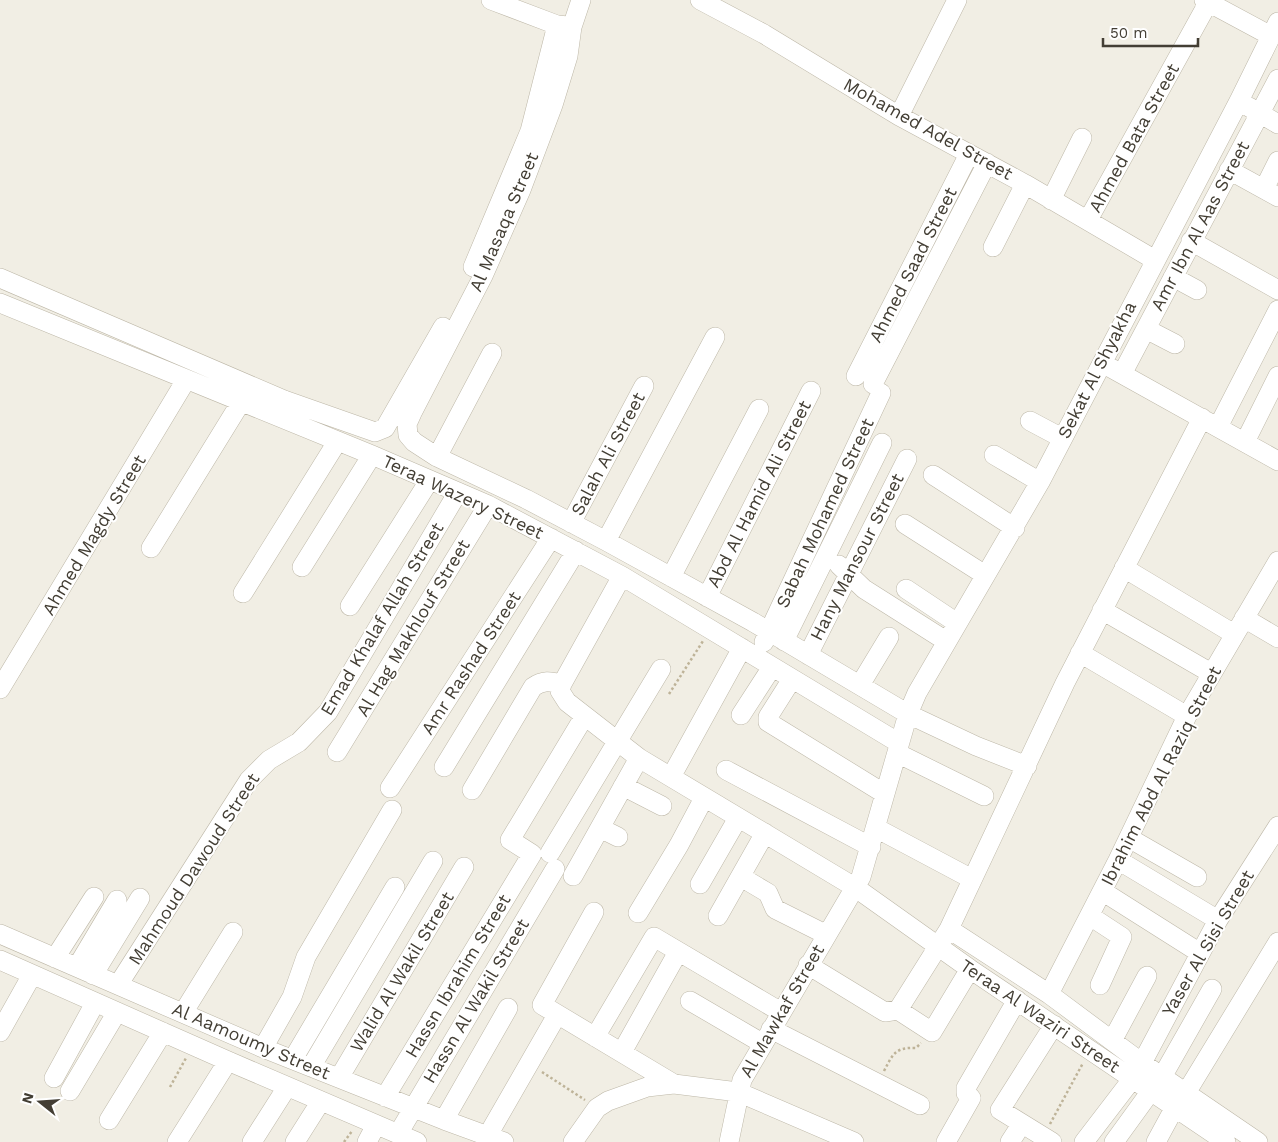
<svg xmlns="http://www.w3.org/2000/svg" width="1278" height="1142" viewBox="0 0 1278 1142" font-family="'Work Sans',sans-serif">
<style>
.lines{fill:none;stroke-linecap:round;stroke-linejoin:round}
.minor-casing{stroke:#bdb7a7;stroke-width:20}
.path{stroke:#beb398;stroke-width:2.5;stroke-dasharray:2.5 2.5;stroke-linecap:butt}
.minor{stroke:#fff;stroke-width:19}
.labels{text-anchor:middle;stroke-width:4;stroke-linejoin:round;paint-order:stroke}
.street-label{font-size:18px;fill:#433e34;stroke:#fff}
</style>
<rect width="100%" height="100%" fill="#f1eee4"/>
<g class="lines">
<defs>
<path id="minor" d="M491 0 557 25 568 26
M581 0 572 27 568 56 553 105 521 190 483 276 412 413 407 424 408 435 414 442 437 457 526 499 606 541 753 622 908 714 976 746 1027 766
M700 0 764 34 899 116 1025 184 1155 260
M1204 0 1271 36
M1249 107 1278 124
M899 116 957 0
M1229 170 1278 197
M1268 181 1278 161
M1051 200 1082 138
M1088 220 1208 3
M1191 241 1278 290
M993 247 1025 184
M473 267 530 131 557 25
M1173 277 1197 290
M0 278 284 400 375 432 385 428 443 327
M0 303 372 455 488 505 622 576 899 743
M1146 329 1175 344
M1111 368 1278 461
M1122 374 1278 79
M856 376 969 154
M873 384 987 163
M1030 421 1062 438
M1218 427 1278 310
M1245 442 1278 376
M994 455 1040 482
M437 457 492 353
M933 475 1015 528
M571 523 644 386
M905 524 985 575
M606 541 715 337
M151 548 241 402
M839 565 864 589 946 641
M302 567 372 455
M1124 568 1234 634
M622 576 562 684 560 691 567 702 639 758 856 888 970 969 1226 1142
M671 577 759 409
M906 589 957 623
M243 593 337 442
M707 597 811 391
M350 606 429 481
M1102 610 1211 673
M1244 618 1278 638
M784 641 882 443
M764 642 881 393
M1080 653 1187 716
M808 655 907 459
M792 679 768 717V722L885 794
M860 685 889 637
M0 689 186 380
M741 715 772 667
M337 752 488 505
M897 753 984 796
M444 767 576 551
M726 770 871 847
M671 777 742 648
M623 786 662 806
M390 788 551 538
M472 790 533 687C543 680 550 681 562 684
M600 828 618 837
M876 828 972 879
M1129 838 1197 877
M550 853 661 669
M1118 860 1218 920
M573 876 639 758
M741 877 768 893 775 909 827 935
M700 884 738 818
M1102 891 1200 953
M594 912 542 1005 674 1084
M638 913 679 845 704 798
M718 916 765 833
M1090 916 1122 937 1100 985
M949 929 1049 994 1142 1063 1258 1142
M0 934 263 1048 444 1120 504 1142
M55 958 94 897
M0 960 228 1061 417 1142
M808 965 885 1012 898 1010 949 929 1065 683 1202 418
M77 967 117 900
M93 975 140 898
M118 985 249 780 269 760 299 742 328 712 458 492
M1049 994 1118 860 1187 716 1278 561
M690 1001 762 1043
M898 1010 932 1032 970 969
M183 1013 233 932
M771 1029 920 1105
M0 1032 32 975
M595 1037 654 937 781 1012
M1112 1041 1147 976
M263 1048 292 997 306 957 392 810
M622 1052 678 952
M293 1059 395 887
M1142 1063 1218 920 1278 826
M311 1067 433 861
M1162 1077 1212 989
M54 1078 95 1003
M339 1078 464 867
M70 1091 117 1012
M1186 1093 1278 942
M385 1097 532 854 510 840 584 717
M109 1120 163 1032
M444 1120 508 1008
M398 1134 555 869
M177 1142 228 1061
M252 1142 287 1087
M295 1142 321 1101
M367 1142 376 1125
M484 1142 557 1015
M573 1142 597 1108 608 1101 647 1087 674 1084 738 1092 854 1142
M729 1142 742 1080 861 877 908 714 917 693 1040 482 1239 101 1278 22
M946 1142 971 1098 966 1093V1088L1017 1000
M1010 1142 1021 1125
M1052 1142 1000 1110 1054 1025
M1084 1142 1133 1078
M1114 1142 1151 1091
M1156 1142 1175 1107"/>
</defs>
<use href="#minor" class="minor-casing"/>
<path class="path" d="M669 694 703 641
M884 1071C893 1054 895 1047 916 1048L921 1043
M542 1072 585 1100
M170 1087 186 1058
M1050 1124 1083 1063
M344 1142 352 1131"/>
<use href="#minor" class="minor"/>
</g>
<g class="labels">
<g class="street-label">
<text transform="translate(928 129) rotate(29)" y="6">Mohamed Adel Street</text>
<text transform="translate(1134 138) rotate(-61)" y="6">Ahmed Bata Street</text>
<text transform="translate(504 222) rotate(-67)" y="6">Al Masaqa Street</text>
<text transform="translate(1200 226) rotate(-62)" y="6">Amr Ibn Al Aas Street</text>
<text transform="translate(913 265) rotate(-63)" y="6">Ahmed Saad Street</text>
<text transform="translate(1097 370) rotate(-63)" y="6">Sekat Al Shyakha</text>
<text transform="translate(608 454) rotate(-62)" y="6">Salah Ali Street</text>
<text transform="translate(759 494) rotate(-63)" y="6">Abd Al Hamid Ali Street</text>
<text transform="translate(463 497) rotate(25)" y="6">Teraa Wazery Street</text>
<text transform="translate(825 513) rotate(-65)" y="6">Sabah Mohamed Street</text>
<text transform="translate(94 535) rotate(-59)" y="6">Ahmed Magdy Street</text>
<text transform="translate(857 557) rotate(-63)" y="6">Hany Mansour Street</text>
<text transform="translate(382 619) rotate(-59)" y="6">Emad Khalaf Allah Street</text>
<text transform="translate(413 628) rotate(-59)" y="6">Al Hag Makhlouf Street</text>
<text transform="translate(471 663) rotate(-57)" y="6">Amr Rashad Street</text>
<text transform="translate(1161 776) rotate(-63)" y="6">Ibrahim Abd Al Raziq Street</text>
<text transform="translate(194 869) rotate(-57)" y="6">Mahmoud Dawoud Street</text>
<text transform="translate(1208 943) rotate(-60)" y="6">Yaser Al Sisi Street</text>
<text transform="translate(402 972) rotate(-59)" y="6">Walid Al Wakil Street</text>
<text transform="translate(458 976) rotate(-59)" y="6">Hassn Ibrahim Street</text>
<text transform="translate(476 1001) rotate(-59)" y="6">Hassn Al Wakil Street</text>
<text transform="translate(782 1011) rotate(-60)" y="6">Al Mawkaf Street</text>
<text transform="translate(1040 1016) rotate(34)" y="6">Teraa Al Waziri Street</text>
<text transform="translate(251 1041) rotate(23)" y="6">Al Aamoumy Street</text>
</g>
</g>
<g transform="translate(40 1102) rotate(287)" stroke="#ffffff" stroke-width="4" paint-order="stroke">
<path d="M0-4L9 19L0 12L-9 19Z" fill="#433e34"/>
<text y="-8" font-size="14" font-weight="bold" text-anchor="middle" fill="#433e34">N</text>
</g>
<path d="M1103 38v8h95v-8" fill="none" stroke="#433e34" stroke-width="2.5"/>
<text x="1110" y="38" font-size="15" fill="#433e34" stroke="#ffffff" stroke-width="4" paint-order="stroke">50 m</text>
</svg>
